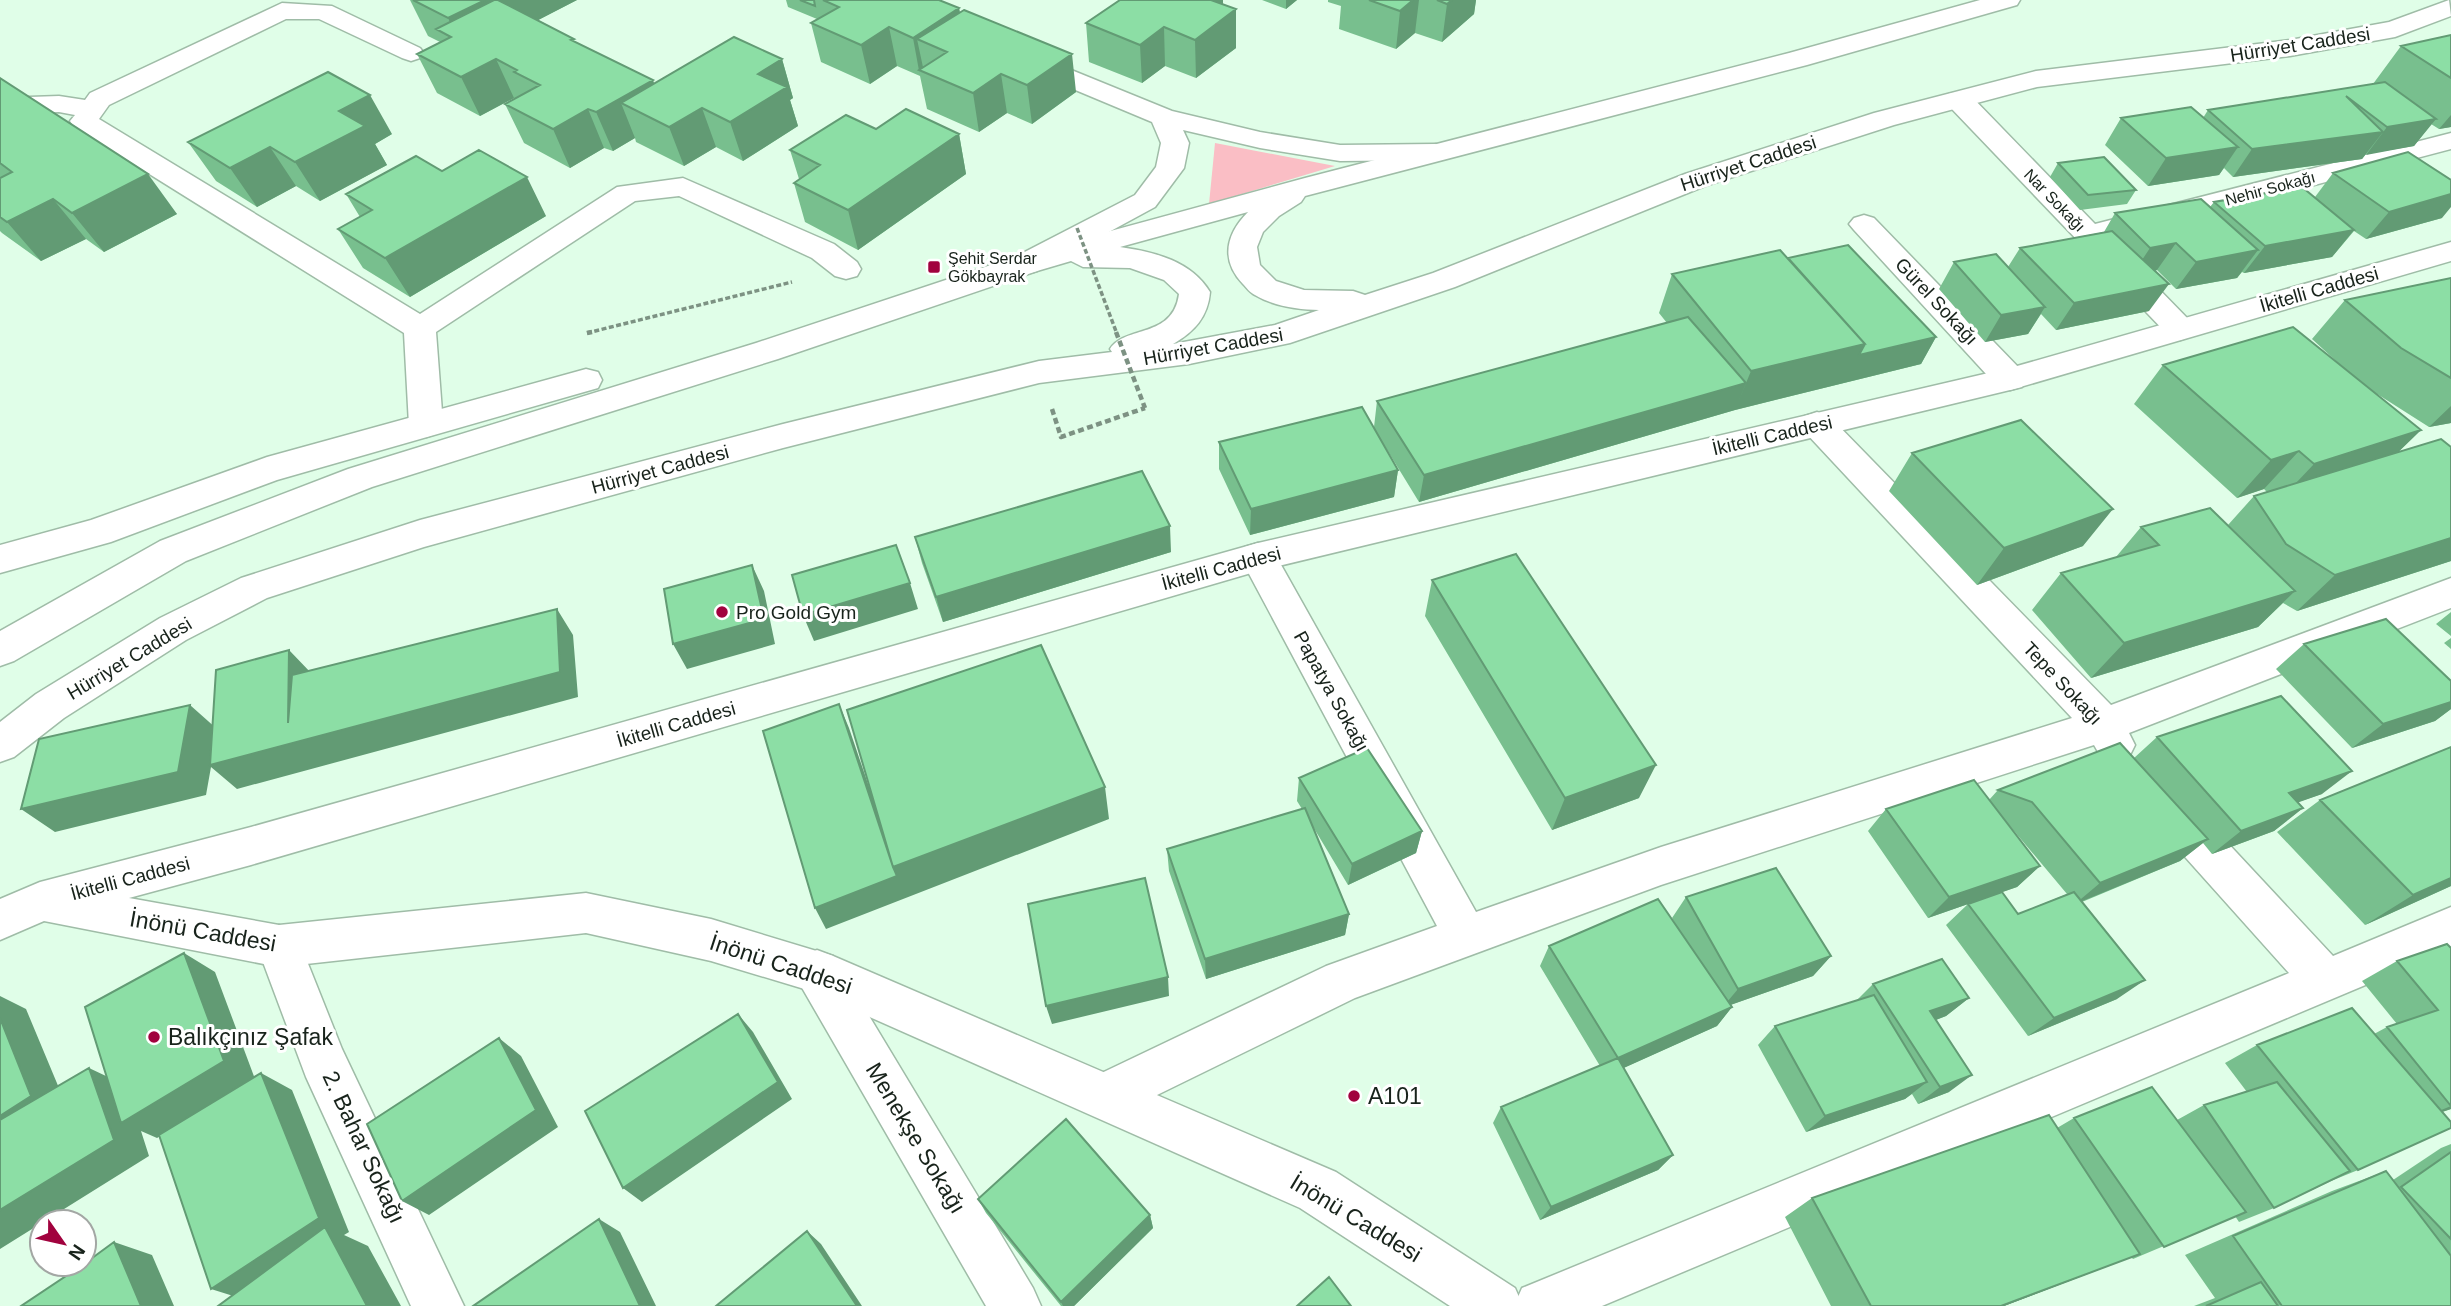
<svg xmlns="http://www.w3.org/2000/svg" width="2451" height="1306" viewBox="0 0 2451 1306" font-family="Arial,sans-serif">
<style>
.green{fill:#fabec5}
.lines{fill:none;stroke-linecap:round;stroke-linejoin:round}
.minor-casing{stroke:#9fbca7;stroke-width:3}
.major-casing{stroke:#9fbca7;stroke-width:3}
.path-far1{stroke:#7d9283;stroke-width:3.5;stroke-dasharray:5 2.5;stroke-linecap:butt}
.path{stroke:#7d9283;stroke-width:4.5;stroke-dasharray:6 3.5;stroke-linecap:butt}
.minor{fill:#fff;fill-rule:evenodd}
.major{fill:#fff;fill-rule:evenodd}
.path-bridge-far1{stroke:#7d9283;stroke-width:3.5;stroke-dasharray:5 2.5;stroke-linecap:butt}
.path-bridge{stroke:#7d9283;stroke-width:4.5;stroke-dasharray:6 3.5;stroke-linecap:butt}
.wall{fill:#78bf8e;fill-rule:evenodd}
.shaded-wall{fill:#629b74}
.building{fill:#8cdea5;stroke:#629b74;stroke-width:2}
.poi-dot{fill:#a1023e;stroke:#fff;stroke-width:2.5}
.labels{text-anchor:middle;stroke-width:6;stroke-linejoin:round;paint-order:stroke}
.far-street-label{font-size:16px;fill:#18231b;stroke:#fff}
.far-poi-label{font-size:16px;fill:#18231b;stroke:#fff;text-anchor:start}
.street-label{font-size:19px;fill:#18231b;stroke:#fff}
.poi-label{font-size:19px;fill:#18231b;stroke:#fff;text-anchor:start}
.near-street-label{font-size:23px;fill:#18231b;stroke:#fff}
.near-poi-label{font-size:23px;fill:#18231b;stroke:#fff;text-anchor:start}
</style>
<rect width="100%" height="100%" fill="#e0fee8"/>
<path class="green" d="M1215 143 1335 166 1209 204Z"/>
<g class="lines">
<defs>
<path id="minor" d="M282 3 332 6 420 48 424 53 420 58 411 61 402 58 319 19H286L109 105 99 119 420 314 617 187 683 178 834 244 857 262 861 269 857 276 846 279 835 276 812 258 679 196 635 201 436 332 443 425 438 433 426 437 414 433 409 425 404 333 74 127 70 121 75 115 59 112 0 114V98L59 96 85 100 90 93Z
M1027 52 1172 111 1260 132 1340 145 1435 144 1445 146 1449 152 1445 158 1435 160 1340 161 1260 148 1183 130 1189 143 1184 168 1155 207 1037 271 1026 274 1015 271 1011 264 1015 257 1135 195 1156 167 1161 143 1152 122 1018 66 1014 60 1018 54Z
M1959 92 1969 94 2095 224 2451 133V149L2110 239 2191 322 2196 329 2191 336 2180 340 2169 336 1949 106 1946 100 1949 94Z
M1864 215 1874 218 2022 371 2026 379 2022 387 2010 390 1998 387 1854 230 1849 224 1854 218Z
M1817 412 1829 416 2111 705 2451 578V608L2129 733 2135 745 2129 757 2115 762 2101 757 2094 745 1661 885 1355 998 1106 1120 1089 1113 1082 1096 1089 1079 1326 966 1437 926 1240 557 1245 547 1258 543 1271 547 1476 912 1661 847 2072 718 1805 432 1800 424 1805 416Z
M2167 789 2182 794 2333 956 2451 907V949L1602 1306H1514L1522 1288 2289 973 2152 820 2146 807 2152 794Z
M279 925 295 931 342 1049 464 1306H411L306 1077 257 946 263 931Z
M817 950 833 956 1033 1288 1041 1306H986L801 986 794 971 801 956Z"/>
<path id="major" d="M1980 0H2020L2017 5 1807 65 1305 196 1301 202 1279 216 1263 232 1257 247 1260 265 1276 281 1304 290 1353 291 1365 295 1433 273 1685 174 1874 113 2036 71 2290 40 2389 22 2449 0 2451 16 2395 37 2290 56 2037 87 1894 125 1705 186 1455 287 1290 343 1189 364 1039 383 783 448 424 547 267 598 186 640 64 718 14 757 0 762V722L36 694 160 618 241 578 420 520 783 424 1039 361 1112 352 1110 349C1125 325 1173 339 1179 294L1164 280 1130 268 1083 267 1071 261 1037 271 778 359 372 487 186 561 14 661 0 666V631L160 541 348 469 756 343 1015 257 1305 178 1789 53ZM1248 212C1226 234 1220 260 1243 284 1246 287 1250 293 1255 295 1273 306 1299 310 1319 310L1275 325 1173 344C1194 332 1208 317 1210 292 1191 261 1155 252 1120 247Z
M2451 242V261L2010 390 1258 571 251 865 129 898 279 925 586 893 711 919 833 956 1336 1172 1515 1288 1523 1306H1450L1300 1208 811 991 711 961 586 933 279 967 44 921 0 940V899L40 882 251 827 1258 543 2010 368Z
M586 369 598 372 602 380 598 388 277 480 111 542 0 573V545L91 520 267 457Z"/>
</defs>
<use href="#minor" class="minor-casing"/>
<use href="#major" class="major-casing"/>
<path class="path-far1" d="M587 333 792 282"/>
<path class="path" d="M587 333 592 332
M1052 409 1061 437 1145 408"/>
<use href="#minor" class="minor"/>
<use href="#major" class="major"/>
<path class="path-bridge-far1" d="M1077 228 1117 334"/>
<path class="path-bridge" d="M1116 332 1145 408"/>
</g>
<path class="wall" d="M410 0H577L538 20 574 39 575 42 654 84 782 59 793 98 790 100 798 126 743 161 716 147 684 166 636 142 635 138 613 151 604 148 570 168 524 143 505 104 515 98H514L480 116 437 93 417 54 440 42 428 36Z
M786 0H939L959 8 960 13 1076 92 1032 124 1007 113 979 132 927 109 920 76 897 66 870 84 821 62 811 23 817 19 788 7Z
M1120 0H1223V4L1236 48 1196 78 1165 66 1142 83 1089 62 1086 23Z
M1262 0H1297L1286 9Z
M1328 0H1476L1474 14 1442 42 1415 33 1396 49 1339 29 1341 6 1328 2Z
M2451 35V127L2439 129 2431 124 2414 146 2366 154 2362 159 2233 177 2224 168 2219 175 2148 186 2105 145 2121 118H2203L2208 110 2373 84 2401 46Z
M0 78 177 214 104 252 86 239 41 261 2 233 0 231Z
M876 129 959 134 966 174 858 250 805 222 794 183 799 179 790 150Z
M392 134 375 144 387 165 320 201 296 186 257 207 216 181 188 142Z
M2058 163 2136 190 2127 204 2080 210 2050 177Z
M442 171 546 216 410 297 363 268 338 229 360 217 346 194Z
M2333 173 2442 218 2366 239 2354 231 2332 257 2244 273 2242 272 2237 278 2176 289 2157 270 2155 271 2149 311 2056 330 2041 314 2028 334 1985 342 1939 289 1954 262 2008 267 2020 248 2104 232 2115 213 2210 207 2214 202 2315 197Z
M1788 258 1936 337 1921 364 1735 410 1419 502 1381 440 1398 470 1394 497 1250 535 1219 469V442L1374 427 1377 401 1667 323 1659 313 1672 274Z
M2451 278V423L2429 427 2374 392 2421 430 2399 451 2451 447V561L2297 611 2283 603 2258 627 2091 678 2032 610 2061 573 2116 557 2141 527 2228 525 2254 496 2267 492 2264 489 2237 498 2134 404 2163 365 2348 372 2312 339 2345 300Z
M1912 453 2083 546 1977 585 1889 491Z
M915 537 1171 552 943 622 922 563Z
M1432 580 1639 798 1552 830 1425 616Z
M2451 612V636L2436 624Z
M2451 638V649L2444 643Z
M2304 644 2451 681V709L2435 721 2352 748 2276 669Z
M2157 737 2322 794 2298 802 2303 808 2274 831 2212 854 2203 843 2180 861 2082 902 2117 999 2028 1036 1946 925 1968 904 1928 918 1868 831 1886 809 1989 800 1998 790 2134 758ZM2007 824 2009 825 2067 894 2018 914 2002 892 2017 887 2040 866Z
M1299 778 1422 831 1416 853 1348 885 1312 825 1349 914 1345 935 1206 979 1169 871 1167 849 1302 809 1297 801Z
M2320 800 2451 886 2365 925 2277 832Z
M1686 897 1831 956 1813 976 1730 1005 1732 1007 1717 1026 1623 1068 1673 1155 1658 1170 1540 1220 1493 1123 1501 1107 1600 1066 1540 966 1549 946 1676 925 1672 918Z
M2451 948V1109L2442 1112 2358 1170 2331 1181 2274 1208 2239 1222 2235 1216 2133 1259 2131 1257 2004 1306H1831L1785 1217 1812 1198 2057 1128 2074 1118 2177 1120 2204 1105 2247 1092 2225 1063 2257 1045 2374 1034 2387 1027 2397 1024 2362 981 2397 961Z
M1873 984 1969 998 1946 1016 1936 1020 1949 1092 1918 1104 1912 1094 1905 1099 1806 1132 1758 1045 1775 1026 1856 1001Z
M2451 1144V1306H2194L2215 1298 2185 1255 2332 1191 2386 1171 2393 1180 2441 1148Z
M978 1199 1150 1215 1153 1228 1074 1306H1061L986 1213Z"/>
<path class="shaded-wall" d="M485 0H577L467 57 448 18Z
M1204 0H1223V19L1236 9V48L1196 78 1195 40Z
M1286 0H1297L1286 9Z
M1413 0H1419L1415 33 1396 49 1400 11Z
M1452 0H1476L1474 14 1442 42 1447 4Z
M959 8 966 47 947 52 917 39 924 72 919 70 920 76 913 38Z
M889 27 897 66 870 84 861 45Z
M1164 27 1165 66 1142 83 1140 45Z
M1072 54 1076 92 1032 124 1027 85Z
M496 59 514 98 480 116 461 77Z
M782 59 793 98 790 100 798 126 743 161 730 122 758 74Z
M1001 74 1007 113 979 132 973 93Z
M653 80 667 119 621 103 635 138 613 151 596 112Z
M370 95 392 134 375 144 387 165 320 201 295 162 339 111Z
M702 108 716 147 684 166 669 127Z
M588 109 604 148 570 168 553 129Z
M2451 115V127L2439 129Z
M2436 119 2414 146 2366 155 2387 127Z
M2383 132 2362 159 2233 177 2252 149Z
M959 134 966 174 858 250 848 210Z
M270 147 296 186 257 207 230 168Z
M2238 147 2219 175 2148 186 2166 158Z
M148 174 177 214 104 252 72 213Z
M527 177 546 216 410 297 385 258Z
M2451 194V207L2442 218 2366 239 2389 212Z
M53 199 86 239 41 261 7 222Z
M2354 230 2332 257 2244 273 2265 246Z
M2176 243 2157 270 2132 275 2150 248Z
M2258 250 2237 278 2176 289 2196 262Z
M2169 284 2149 311 2056 330 2074 303Z
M2045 307 2028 334 1985 342 2001 315Z
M1936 337 1921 364 1735 410 1751 371 1865 344Z
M1746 383 1735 410 1419 502 1424 475Z
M2451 406V423L2429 427Z
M2421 430 2382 468 2278 502 2314 464Z
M2299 451 2264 489 2237 498 2271 460Z
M1398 470 1394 497 1250 535 1251 509Z
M2113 509 2083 546 1977 585 2004 548Z
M1170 526 1171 552 943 622 936 597Z
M2451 538V561L2297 611 2335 575Z
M752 565 764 591 775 644 687 669 673 644Z
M910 583 918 609 814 641 803 615Z
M2295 591 2258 627 2091 678 2124 643Z
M557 609 573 635 578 697 237 789 211 767 206 795 55 832 21 809 190 705 217 729 288 723 289 650 313 675Z
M2451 702V709L2435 721 2352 748 2383 724Z
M839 704 849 728 896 866 1105 787 1109 819 826 929 815 908 893 867Z
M1656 765 1639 798 1552 830 1565 798Z
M2352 771 2322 794 2260 816 2289 793Z
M2303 808 2274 831 2212 854 2241 831Z
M1422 831 1416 853 1348 885 1352 864Z
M2208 839 2180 861 2075 904 2100 883Z
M2040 866 2017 887 1928 918 1949 897Z
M2451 878V886L2365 925 2413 895Z
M1349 914 1345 935 1206 979 1205 959Z
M184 953 215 972 255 1079 157 1138 141 1131 149 1156 0 1249V1210L89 1068 125 1085Z
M1831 956 1813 976 1722 1008 1738 989Z
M1168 977 1169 996 1052 1024 1046 1006Z
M2145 980 2117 999 2028 1036 2054 1018Z
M0 996 26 1009 69 1112 0 1157Z
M1969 998 1946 1016 1909 1030 1930 1011Z
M1732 1007 1717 1026 1606 1076 1618 1058Z
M738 1014 753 1032 792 1099 642 1202 623 1188Z
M499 1038 521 1056 558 1127 429 1215 402 1201Z
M261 1073 292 1090 349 1232 344 1235 368 1246 401 1306H367L246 1300 211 1289Z
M1972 1075 1949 1092 1918 1104 1940 1087Z
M1927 1082 1905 1099 1806 1132 1825 1116Z
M2451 1106V1109L2412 1122Z
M1673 1155 1658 1170 1540 1220 1551 1207Z
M1150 1215 1153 1228 1074 1306H1063L1061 1302Z
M599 1219 620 1232 656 1306H640Z
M807 1231 821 1244 862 1306H857Z
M114 1242 152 1255 174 1306H141Z
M2140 1254 2004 1306H2001Z"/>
<path class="building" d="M413 0H485L448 18Z
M494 0H498L574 39 571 40 653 80 596 112 588 109 553 129 505 104 540 85 514 72 517 70 496 59 461 77 417 54 451 37 436 29Z
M800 0H814L815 6Z
M823 0H939L959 8 913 38 889 27 861 45 811 23 839 7Z
M1120 0H1211L1236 9 1195 40 1164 27 1140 45 1086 23Z
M1369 0H1413L1400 11Z
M1437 0H1452L1447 4Z
M964 10 1072 54 1027 85 1001 74 973 93 919 70 947 52 917 39Z
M2451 35V78L2401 46Z
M734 37 782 59 758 74 787 87 730 122 702 108 669 127 621 103Z
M328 72 370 95 339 111 365 126 295 162 270 147 230 168 188 142Z
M0 78 148 174 72 213 53 199 7 222 0 217V178L12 172 0 163Z
M2385 82 2436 119 2387 127 2346 96 2383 132 2252 149 2208 110Z
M2191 107 2238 147 2166 158 2121 118Z
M906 109 959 134 848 210 794 183 820 165 790 150 846 115 876 129Z
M479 150 527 177 385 258 338 229 372 210 346 194 416 156 442 171Z
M2408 152 2451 180V194L2389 212 2333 173Z
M2104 157 2136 190 2088 195 2058 163Z
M2302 187 2354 230 2265 246 2214 202Z
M2201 199 2258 250 2196 262 2176 243 2150 248 2115 213Z
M2112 231 2169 284 2074 303 2020 248Z
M1848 245 1936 337 1859 355 1865 344 1788 258Z
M1780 250 1865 344 1751 371 1672 274Z
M1996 254 2045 307 2001 315 1954 262Z
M2451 278V378L2401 348 2345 300Z
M1688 317 1746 383 1424 475 1377 401Z
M2293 327 2421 430 2314 464 2299 451 2271 460 2163 365Z
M1362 407 1398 470 1251 509 1219 442Z
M2021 420 2113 509 2004 548 1912 453Z
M2441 439 2451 447V538L2335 575 2286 544 2254 496Z
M1142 471 1170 526 936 597 915 537Z
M2210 508 2295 591 2124 643 2061 573 2159 545 2141 527Z
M896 545 910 583 803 615 792 575Z
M1516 554 1656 765 1565 798 1432 580Z
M752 565 764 619 673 644 664 589Z
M557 609 560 672 210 765 216 670 289 650 288 723 292 675Z
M2386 619 2451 681V702L2383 724 2304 644Z
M1041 645 1105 787 893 867 847 710Z
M2281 696 2352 771 2289 793 2303 808 2241 831 2157 737Z
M839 704 893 867 897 876 815 908 763 731Z
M190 705 178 772 21 809 39 739Z
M2120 743 2208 839 2100 883 2032 802 1998 790Z
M2451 747V878L2413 895 2320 800Z
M1367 748 1422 831 1352 864 1299 778Z
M1974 780 2040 866 1949 897 1886 809Z
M1305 808 1349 914 1205 959 1167 849Z
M1776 868 1831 956 1738 989 1686 897Z
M1145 878 1168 977 1046 1006 1028 904Z
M2002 892 2018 914 2074 892 2145 980 2054 1018 1968 904Z
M1658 899 1732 1007 1618 1058 1673 1155 1551 1207 1501 1107 1618 1058 1549 946Z
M2447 944 2451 948V1106L2387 1027 2438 1010 2397 961Z
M184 953 224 1061 121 1123 85 1007Z
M1942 959 1969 998 1930 1011 1972 1075 1940 1087 1873 984Z
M1874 995 1927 1082 1825 1116 1775 1026Z
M2352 1008 2451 1122V1128L2358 1170 2257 1045Z
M738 1014 778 1082 623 1188 585 1111Z
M0 1018 31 1096 0 1116Z
M499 1038 536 1110 402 1201 367 1124Z
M89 1068 114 1140 0 1210V1120Z
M261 1073 319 1218 211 1289 159 1135Z
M2277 1082 2350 1171 2274 1208 2204 1105Z
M2152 1087 2246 1212 2164 1247 2074 1118Z
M2049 1115 2140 1254 2001 1306H1871L1812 1198Z
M1066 1119 1150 1215 1061 1302 978 1199Z
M2451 1152V1239L2401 1187Z
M2386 1171 2451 1256V1306H2282L2233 1236Z
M599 1219 640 1306H473Z
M325 1227 367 1306H218Z
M807 1231 857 1306H716Z
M114 1242 141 1306H21L84 1264Z
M1329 1277 1351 1306H1297Z
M2261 1282 2278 1306H2206Z"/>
<g class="poi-dot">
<rect x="927" y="260" width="14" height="14" rx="3.5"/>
<circle cx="722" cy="612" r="7"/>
<circle cx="154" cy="1037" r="7"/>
<circle cx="1354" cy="1096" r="7"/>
</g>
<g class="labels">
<g class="far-street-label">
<text transform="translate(2270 188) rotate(-15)" y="6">Nehir Sokağı</text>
<text transform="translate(2055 200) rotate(46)" y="6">Nar Sokağı</text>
</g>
<g class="far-poi-label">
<text x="948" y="264">Şehit Serdar<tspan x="948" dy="18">Gökbayrak</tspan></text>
</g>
<g class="street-label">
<text transform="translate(2300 44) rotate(-9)" y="7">Hürriyet Caddesi</text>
<text transform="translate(1748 163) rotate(-18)" y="7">Hürriyet Caddesi</text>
<text transform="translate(2319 289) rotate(-16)" y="7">İkitelli Caddesi</text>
<text transform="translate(1937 301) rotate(47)" y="7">Gürel Sokağı</text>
<text transform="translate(1213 346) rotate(-10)" y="7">Hürriyet Caddesi</text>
<text transform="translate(1772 435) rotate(-13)" y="7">İkitelli Caddesi</text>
<text transform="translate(660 469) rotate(-15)" y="7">Hürriyet Caddesi</text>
<text transform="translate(1221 568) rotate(-15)" y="7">İkitelli Caddesi</text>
<text transform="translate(129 658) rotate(-31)" y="7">Hürriyet Caddesi</text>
<text transform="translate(2063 683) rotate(47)" y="7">Tepe Sokağı</text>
<text transform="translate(1332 691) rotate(61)" y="7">Papatya Sokağı</text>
<text transform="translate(676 724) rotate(-16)" y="7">İkitelli Caddesi</text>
<text transform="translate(130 878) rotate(-15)" y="7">İkitelli Caddesi</text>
</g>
<g class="poi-label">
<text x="736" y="619">Pro Gold Gym</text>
</g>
<g class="near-street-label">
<text transform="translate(203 931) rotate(10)" y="8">İnönü Caddesi</text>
<text transform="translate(781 964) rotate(18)" y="8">İnönü Caddesi</text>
<text transform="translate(916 1138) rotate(59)" y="8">Menekşe Sokağı</text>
<text transform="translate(364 1147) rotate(65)" y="8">2. Bahar Sokağı</text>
<text transform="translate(1356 1218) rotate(31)" y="8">İnönü Caddesi</text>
</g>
<g class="near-poi-label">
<text x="168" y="1045">Balıkçınız Şafak</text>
<text x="1368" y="1104">A101</text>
</g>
</g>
<g transform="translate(63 1243) rotate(124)"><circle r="33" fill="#ffffff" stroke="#a3a7a4" stroke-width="2"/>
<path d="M0-5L12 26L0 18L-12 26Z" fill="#a1023e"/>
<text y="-10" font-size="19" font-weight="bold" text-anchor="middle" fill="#18231b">N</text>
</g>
</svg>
